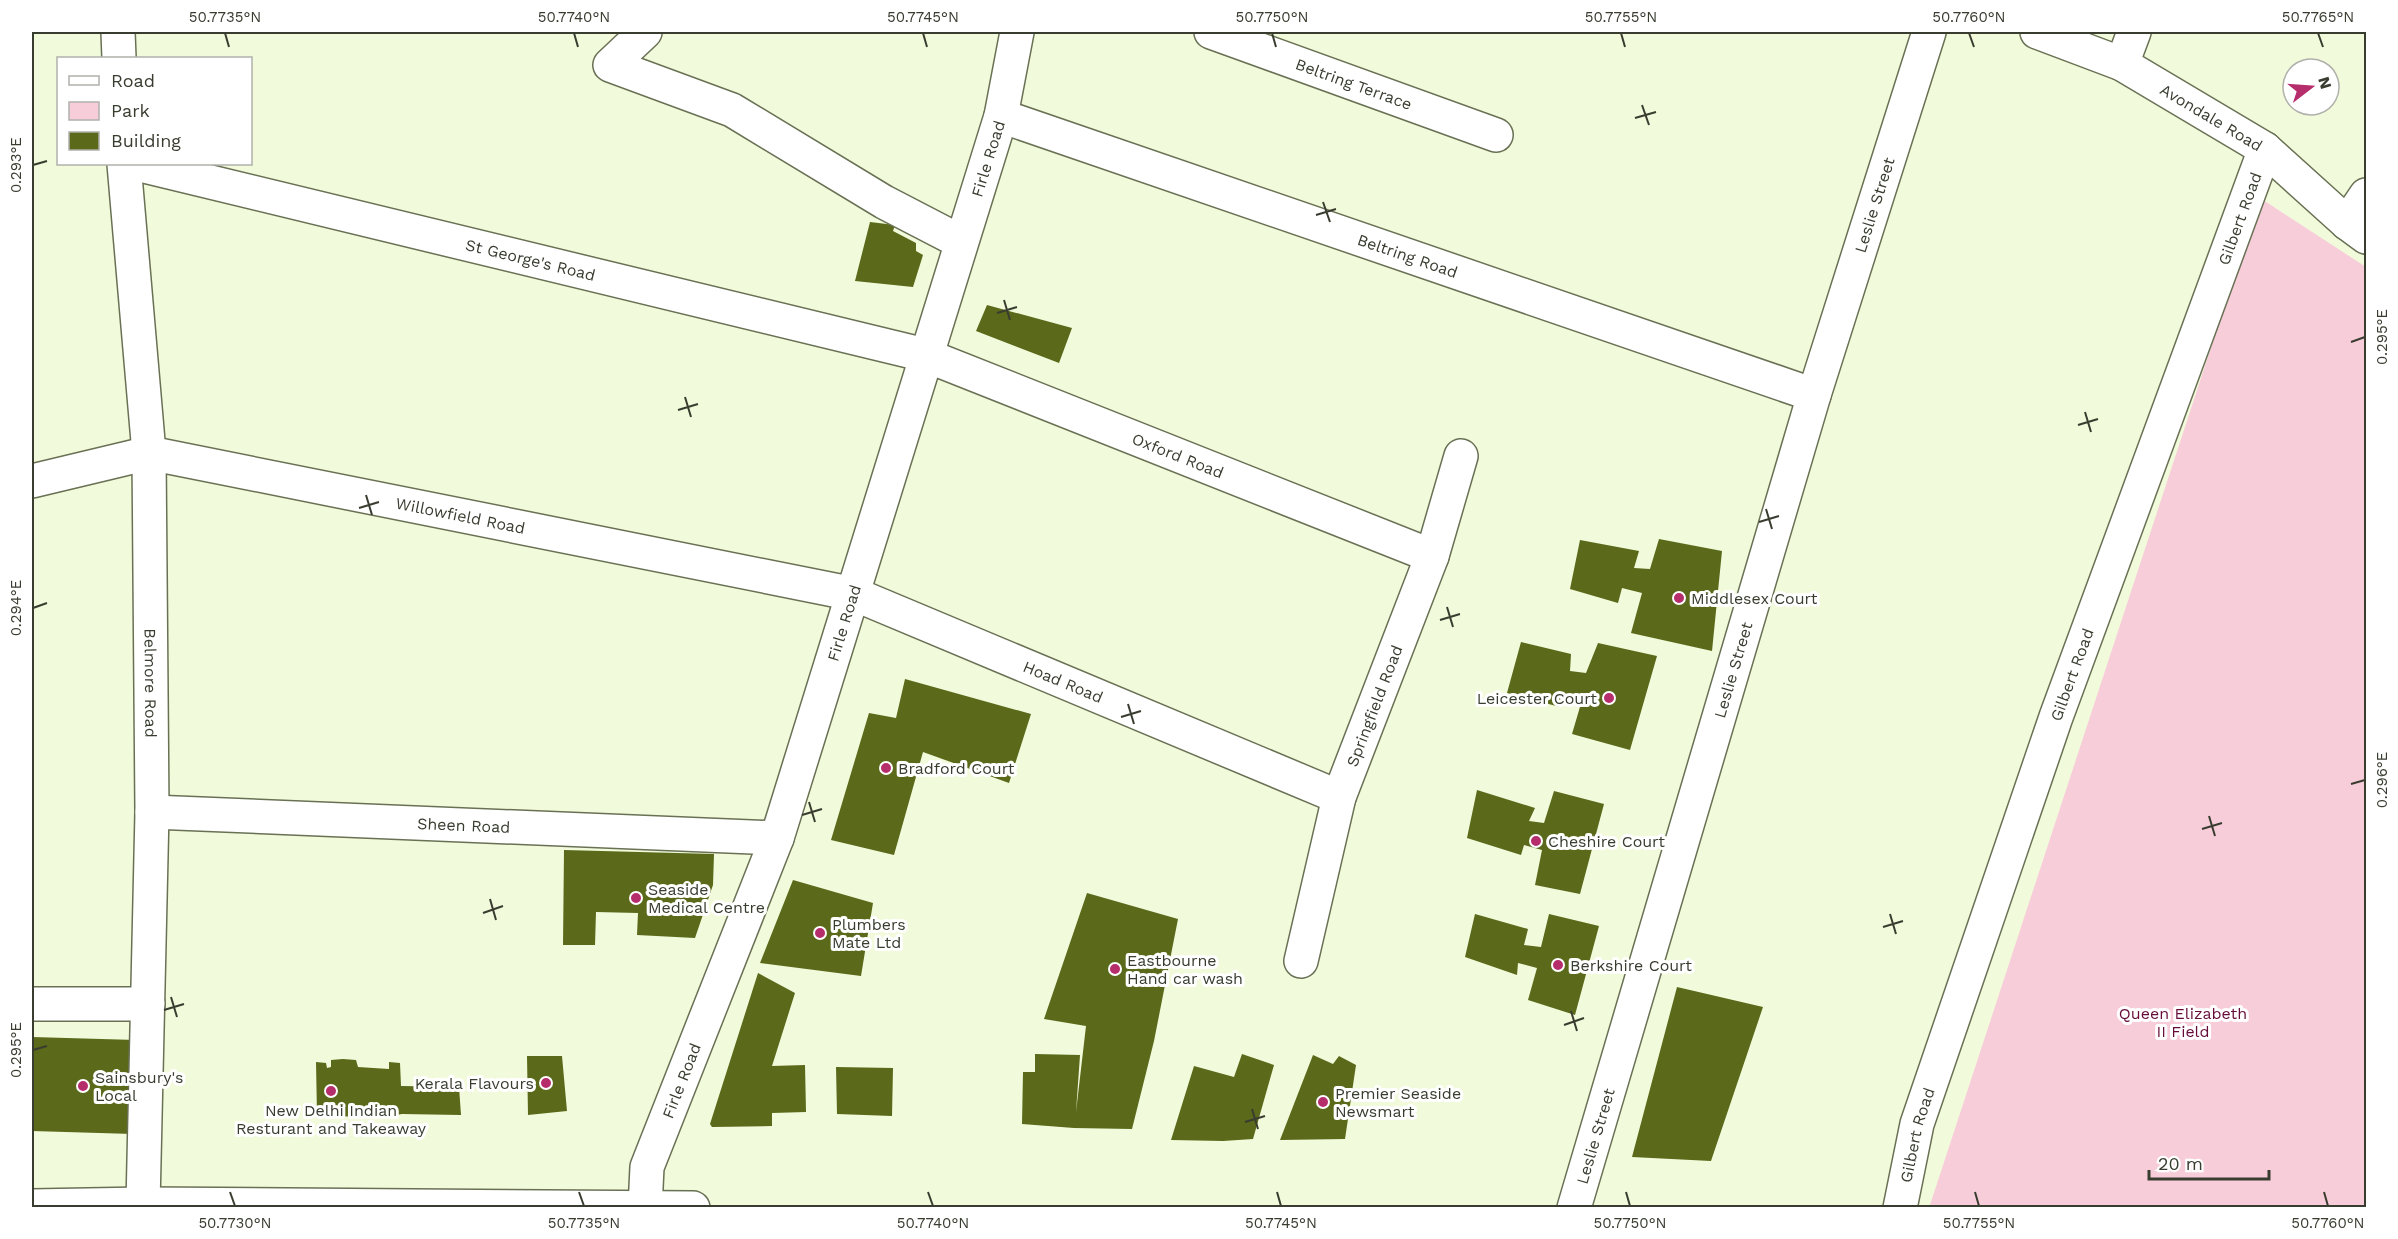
<svg xmlns="http://www.w3.org/2000/svg" width="2398" height="1239" viewBox="0 0 2398 1239" font-family="'Work Sans',sans-serif">
<style>
.green{fill:#f8cdda}
.building{fill:#5a691a}
.lines{fill:none;stroke-linecap:round;stroke-linejoin:round}
.minor-casing{stroke:#697155;stroke-width:36}
.major-casing{stroke:#697155;stroke-width:36}
.minor{stroke:#fff;stroke-width:33}
.major{stroke:#fff;stroke-width:33}
.ticks{fill:none;stroke:#393d30;stroke-width:2}
.poi-dot{fill:#b62d6b;stroke:#fff;stroke-width:2}
.labels{text-anchor:middle;stroke-width:6;stroke-linejoin:round;paint-order:stroke}
.street-label{font-size:16px;fill:#393d30;stroke:#fff}
.poi-label{font-size:16px;fill:#393d30;stroke:#fff;text-anchor:start}
.park-label{font-size:16px;fill:#660c38;stroke:#fff}
.neatline{fill:none;stroke:#393d30;stroke-width:2}
.ticks-label{font-size:15px;text-anchor:middle;fill:#393d30}
</style>
<rect width="100%" height="100%" fill="#f1fada"/>
<path class="green" d="M2260 198 2366 267V1207L1929 1208Z"/>
<path class="building" d="M870 222 895 225 893 231 916 243V251L923 255 913 287 855 281Z
M987 305 1072 328 1059 363 976 331Z
M1659 539 1722 551 1712 651 1631 633 1642 593 1622 588 1618 603 1570 589 1580 540 1639 551 1634 568 1650 569Z
M1521 642 1571 654 1570 671 1586 673 1598 643 1657 656 1630 750 1572 734 1582 700 1563 696 1560 707 1507 693Z
M905 679 1031 714 1009 783 923 752 894 855 831 840 869 713 896 718Z
M1477 790 1535 808 1529 821 1544 823 1554 791 1604 804 1580 894 1535 885 1542 850 1524 845 1521 855 1467 838Z
M564 850 714 854 713 885 695 938 637 935 638 913 596 912 595 945H563Z
M793 880 873 903 861 976 760 963Z
M1087 893 1178 919 1154 1041 1132 1129 1074 1128 1022 1124 1023 1072H1035V1054L1080 1055 1076 1112 1086 1026 1044 1019Z
M1475 914 1528 929 1524 945 1541 947 1549 914 1599 926 1575 1015 1528 1000 1537 968 1518 963 1517 975 1465 957Z
M758 973 795 993 772 1066 805 1065 806 1112 772 1113V1126L712 1127 710 1124Z
M1677 987 1763 1007 1711 1161 1632 1157Z
M32 1037 136 1040 133 1134 32 1131Z
M1242 1054 1274 1065 1253 1139 1223 1141 1171 1140 1194 1066 1234 1077Z
M1313 1055 1333 1064 1339 1056 1356 1065 1345 1139 1280 1140Z
M527 1056H562L567 1111 528 1115Z
M343 1059 356 1060 358 1067 389 1069V1062L400 1063 401 1086 459 1087 461 1115 402 1114 378 1118 317 1115 316 1062 326 1063 327 1068 331 1067V1060Z
M836 1067 893 1068 892 1116 837 1114Z"/>
<g class="lines">
<defs>
<g id="minor">
<path d="M118 32 119 58"/>
<path d="M645 32 610 65 732 110 884 202 961 242"/>
<path id="s1" d="M1211 32 1496 135"/>
<path id="s2" d="M2037 32 2122 64 2265 149 2347 223 2366 237"/>
<path d="M2122 64 2134 32"/>
<path id="s3" d="M1001 116 1814 395"/>
<path id="s4" d="M124 164 149 453 152 812 143 1204"/>
<path id="s5" d="M136 164 925 355 1432 556"/>
<path d="M2347 223 2366 195"/>
<path id="s6" d="M32 481 149 453 854 594 1339 797"/>
<path id="s7" d="M152 812 777 838"/>
<path id="s8" d="M1301 961 1339 797 1432 556 1461 456"/>
<path d="M32 1004H148"/>
<path id="s9" d="M645 1208 647 1167 777 838 1001 116 1017 32"/>
<path id="s10" d="M1574 1208 1814 395 1929 32"/>
<path id="s11" d="M1900 1208 1917 1124 2056 717 2265 149"/>
</g>
<path id="major" d="M32 1206 143 1204 693 1208"/>
</defs>
<use href="#minor" class="minor-casing"/>
<use href="#major" class="major-casing"/>
<use href="#minor" class="minor"/>
<use href="#major" class="major"/>
</g>
<path class="ticks" d="M225 33 229 47M574 33 578 47M923 33 927 47M1272 33 1276 47M1621 33 1625 47M1969 33 1974 47M2318 33 2323 47M1642 105 1649 125M1635 118 1656 112M33 165 47 161M1323 202 1330 222M1316 215 1336 209M1004 300 1010 320M997 313 1017 307M2351 342 2365 337M685 397 691 417M678 410 698 404M2085 412 2091 432M2078 425 2098 419M366 495 372 515M359 508 379 502M1766 509 1772 529M1759 522 1779 516M1447 607 1453 627M33 608 47 603M1440 620 1460 614M1128 704 1134 724M1121 717 1141 711M2351 784 2365 780M809 802 815 822M802 815 822 809M2209 816 2215 836M2202 829 2222 823M490 899 496 920M483 913 503 906M1890 914 1896 934M1883 927 1903 921M171 997 177 1017M164 1010 184 1004M1571 1011 1577 1031M1564 1025 1584 1018M33 1050 47 1046M1252 1109 1258 1129M1245 1122 1265 1116M230 1192 235 1206M579 1192 584 1206M928 1192 933 1206M1277 1192 1281 1206M1626 1192 1630 1206M1975 1192 1979 1206M2324 1192 2328 1206"/>
<g class="poi-dot">
<circle cx="1679" cy="598" r="6"/>
<circle cx="1609" cy="698" r="6"/>
<circle cx="886" cy="768" r="6"/>
<circle cx="1536" cy="841" r="6"/>
<circle cx="636" cy="898" r="6"/>
<circle cx="820" cy="933" r="6"/>
<circle cx="1558" cy="965" r="6"/>
<circle cx="1115" cy="969" r="6"/>
<circle cx="546" cy="1083" r="6"/>
<circle cx="83" cy="1086" r="6"/>
<circle cx="331" cy="1091" r="6"/>
<circle cx="1323" cy="1102" r="6"/>
</g>
<g class="labels">
<g class="street-label">
<text dy="6" stroke="none"><textPath href="#s1" startOffset="152">Beltring Terrace</textPath></text>
<text dy="6" stroke="none"><textPath href="#s2" startOffset="195">Avondale Road</textPath></text>
<text dy="6" stroke="none"><textPath href="#s9" startOffset="1106">Firle Road</textPath></text>
<text dy="6" stroke="none"><textPath href="#s10" startOffset="1047">Leslie Street</textPath></text>
<text dy="6" stroke="none"><textPath href="#s11" startOffset="1047">Gilbert Road</textPath></text>
<text dy="6" stroke="none"><textPath href="#s3" startOffset="430">Beltring Road</textPath></text>
<text dy="6" stroke="none"><textPath href="#s5" startOffset="406">St George's Road</textPath></text>
<text dy="6" stroke="none"><textPath href="#s5" startOffset="1084">Oxford Road</textPath></text>
<text dy="6" stroke="none"><textPath href="#s6" startOffset="438">Willowfield Road</textPath></text>
<text dy="6" stroke="none"><textPath href="#s9" startOffset="620">Firle Road</textPath></text>
<text dy="6" stroke="none"><textPath href="#s10" startOffset="561">Leslie Street</textPath></text>
<text dy="6" stroke="none"><textPath href="#s11" startOffset="561">Gilbert Road</textPath></text>
<text dy="6" stroke="none"><textPath href="#s6" startOffset="1066">Hoad Road</textPath></text>
<text dy="6" stroke="none"><textPath href="#s4" startOffset="520">Belmore Road</textPath></text>
<text dy="6" stroke="none"><textPath href="#s8" startOffset="266">Springfield Road</textPath></text>
<text dy="6" stroke="none"><textPath href="#s7" startOffset="312">Sheen Road</textPath></text>
<text dy="6" stroke="none"><textPath href="#s9" startOffset="134">Firle Road</textPath></text>
<text dy="6" stroke="none"><textPath href="#s10" startOffset="75">Leslie Street</textPath></text>
<text dy="6" stroke="none"><textPath href="#s11" startOffset="75">Gilbert Road</textPath></text>
</g>
<g class="poi-label">
<text x="1691" y="604">Middlesex Court</text>
<text x="1597" y="704" text-anchor="end">Leicester Court</text>
<text x="898" y="774">Bradford Court</text>
<text x="1548" y="847">Cheshire Court</text>
<text x="648" y="895">Seaside<tspan x="648" dy="18">Medical Centre</tspan></text>
<text x="832" y="930">Plumbers<tspan x="832" dy="18">Mate Ltd</tspan></text>
<text x="1127" y="966">Eastbourne<tspan x="1127" dy="18">Hand car wash</tspan></text>
<text x="1570" y="971">Berkshire Court</text>
<text x="95" y="1083">Sainsbury's<tspan x="95" dy="18">Local</tspan></text>
<text x="534" y="1089" text-anchor="end">Kerala Flavours</text>
<text x="1335" y="1099">Premier Seaside<tspan x="1335" dy="18">Newsmart</tspan></text>
<text x="331" y="1116" text-anchor="middle">New Delhi Indian<tspan x="331" dy="18">Resturant and Takeaway</tspan></text>
</g>
<g class="park-label">
<text x="2183" y="1019">Queen Elizabeth<tspan x="2183" dy="18">II Field</tspan></text>
</g>
</g>
<rect width="2398" height="1239" fill="none" stroke="#ffffff" stroke-width="66"/>
<rect x="57" y="57" width="195" height="108" fill="#ffffff" stroke="#b0b1ac" stroke-width="1.5"/>
<rect x="69" y="76" width="30" height="9" fill="#ffffff" stroke="#b0b1ac" stroke-width="1.5"/>
<text x="111" y="87" font-size="18" fill="#393d30">Road</text>
<rect x="69" y="102" width="30" height="18" fill="#f8cdda" stroke="#b0b1ac" stroke-width="1.5"/>
<text x="111" y="117" font-size="18" fill="#393d30">Park</text>
<rect x="69" y="132" width="30" height="18" fill="#5a691a" stroke="#b0b1ac" stroke-width="1.5"/>
<text x="111" y="147" font-size="18" fill="#393d30">Building</text>
<g transform="translate(2311 87) rotate(73)"><circle r="28" fill="#ffffff" stroke="#b0b1ac" stroke-width="1.5"/>
<path d="M0-4.5L10 22L0 15L-10 22Z" fill="#b62d6b"/>
<text y="-9" font-size="16" font-weight="bold" text-anchor="middle" fill="#393d30">N</text>
</g>
<path d="M2149 1170v9h120v-9" fill="none" stroke="#393d30" stroke-width="3"/>
<text x="2158" y="1170" font-size="18" fill="#393d30" stroke="#ffffff" stroke-width="4.5" paint-order="stroke">20 m</text>
<rect x="33" y="33" width="2332" height="1173" class="neatline"/>
<g class="ticks-label">
<text x="225" y="22">50.7735°N</text>
<text x="574" y="22">50.7740°N</text>
<text x="923" y="22">50.7745°N</text>
<text x="1272" y="22">50.7750°N</text>
<text x="1621" y="22">50.7755°N</text>
<text x="1969" y="22">50.7760°N</text>
<text x="2318" y="22">50.7765°N</text>
<text transform="translate(16 165) rotate(-90)" y="5">0.293°E</text>
<text transform="translate(2382 337) rotate(-90)" y="5">0.295°E</text>
<text transform="translate(16 608) rotate(-90)" y="5">0.294°E</text>
<text transform="translate(2382 780) rotate(-90)" y="5">0.296°E</text>
<text transform="translate(16 1050) rotate(-90)" y="5">0.295°E</text>
<text x="235" y="1228">50.7730°N</text>
<text x="584" y="1228">50.7735°N</text>
<text x="933" y="1228">50.7740°N</text>
<text x="1281" y="1228">50.7745°N</text>
<text x="1630" y="1228">50.7750°N</text>
<text x="1979" y="1228">50.7755°N</text>
<text x="2328" y="1228">50.7760°N</text>
</g>
</svg>
